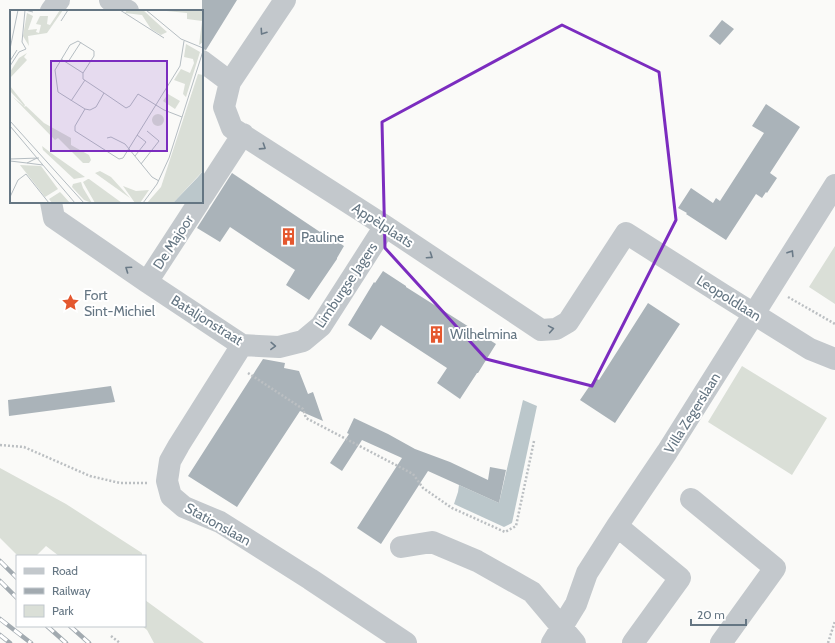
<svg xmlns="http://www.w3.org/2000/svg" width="835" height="643" viewBox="0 0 835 643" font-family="Cabin,sans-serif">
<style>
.green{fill:#dadfd7}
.water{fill:#bbc7cb}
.building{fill:#aab3b9}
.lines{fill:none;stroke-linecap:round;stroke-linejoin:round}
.path{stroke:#bbbfc2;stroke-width:2.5;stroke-dasharray:2 2;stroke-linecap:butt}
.minor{stroke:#c3c8cc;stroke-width:22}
.rail-casing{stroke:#a2aab0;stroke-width:4.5}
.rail{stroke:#fff;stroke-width:3;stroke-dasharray:9;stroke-linecap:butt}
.oneway{stroke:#6a7a87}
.marked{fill:none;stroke:#7b2cbf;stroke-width:3;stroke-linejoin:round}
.labels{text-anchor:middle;stroke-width:4;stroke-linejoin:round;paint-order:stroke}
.street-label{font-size:14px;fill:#657683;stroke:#fff}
.poi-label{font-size:14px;fill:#657683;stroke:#fff;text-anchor:start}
.inset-road{fill:none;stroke:#b5bdc2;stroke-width:1}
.view{fill:#7b2cbf;fill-opacity:0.15;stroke:#7b2cbf;stroke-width:2}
.inset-edge{fill:none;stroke:#657683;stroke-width:2}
</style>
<rect width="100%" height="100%" fill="#fafaf8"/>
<path class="green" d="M835 246V304L809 287Z
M742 366 827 418 792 475 708 422Z
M0 468 66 504 142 553V556H59L46 546 36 556H18L0 538Z
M145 600 204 643H154L147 630 142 626H145Z"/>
<path class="water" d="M523 400 537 406 512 523 504 527 454 504 458 492 459 485 499 503Z"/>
<path class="building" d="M202 0H237L206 50 202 49Z
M722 20 734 29 720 45 709 36Z
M766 104 800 127 770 173 777 178 767 193 766 192 762 198 756 194 726 240 686 214 687 213 678 208 691 188 713 203 716 198 720 201 764 133 752 126Z
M232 173 320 232 321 231 344 246 337 258V259L309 300 286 285 295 270 230 227 220 242 197 228Z
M383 271 406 286V287L496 344 478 373H477L460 399 437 383 447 368 381 325 371 340 348 325 374 282 375 283Z
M648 303 680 324 615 423 580 400 595 378 599 380Z
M263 359 285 363 284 368 299 371 308 394 313 392 323 421 300 411 237 507 188 476Z
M111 386 115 402 9 416 8 400Z
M354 418 388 434 415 449 450 462 488 480 490 467 506 470 499 503 428 471 381 544 357 528 402 458 362 440 342 471 330 463 349 434 347 433Z"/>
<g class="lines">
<path class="path" d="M788 297 835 324
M248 373 303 409 306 418 413 474 423 488 452 508 505 532 516 526 534 441
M0 445 24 447 90 476 120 483H148
M111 636 120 643
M828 643 835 621"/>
<path class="minor" d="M110 0 128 11
M285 0 230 82 224 107 232 128 385 226 541 330 556 329 568 322 626 233 722 294 810 349 835 359
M51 11 59 0
M202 61 230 82
M202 197 243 134
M51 202 54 218 147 282 242 345 279 347 303 341 321 326 385 226
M147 282 199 202
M242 345 179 445 170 461 167 481 171 496 184 507 220 522 310 579 406 643
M691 499 775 568 721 643
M617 526 680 578 633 643
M401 547 432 542 477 561 532 592 575 643
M552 643 576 604 587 573 617 526 667 452 835 185"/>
<defs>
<path id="rail" d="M0 561 17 578
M0 581 17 598
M0 619 31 643
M47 626 66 643
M70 626 89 643
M0 635 10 643"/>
</defs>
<use href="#rail" class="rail-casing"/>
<use href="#rail" class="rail"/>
</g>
<defs><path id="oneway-chevron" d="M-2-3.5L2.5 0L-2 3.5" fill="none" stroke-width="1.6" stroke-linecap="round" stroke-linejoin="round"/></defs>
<g class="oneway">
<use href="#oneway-chevron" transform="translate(263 32) rotate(124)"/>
<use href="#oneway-chevron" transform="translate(263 147) rotate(33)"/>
<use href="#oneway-chevron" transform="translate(791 253) rotate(-58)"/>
<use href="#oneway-chevron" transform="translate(430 256) rotate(34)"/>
<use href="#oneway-chevron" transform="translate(128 269) rotate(-145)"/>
<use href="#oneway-chevron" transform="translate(551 329) rotate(-10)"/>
<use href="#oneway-chevron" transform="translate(273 346) rotate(2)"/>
</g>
<path class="marked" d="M562 25 659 72 676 220 592 386 486 359 385 248 382 122Z"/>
<defs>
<symbol id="building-bare" viewBox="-9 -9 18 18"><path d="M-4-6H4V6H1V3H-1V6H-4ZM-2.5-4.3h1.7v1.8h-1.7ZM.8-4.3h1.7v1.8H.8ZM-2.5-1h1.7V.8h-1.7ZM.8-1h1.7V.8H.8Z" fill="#e4572e" stroke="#fff" stroke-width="2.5" paint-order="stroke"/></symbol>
<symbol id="sight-bare" viewBox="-9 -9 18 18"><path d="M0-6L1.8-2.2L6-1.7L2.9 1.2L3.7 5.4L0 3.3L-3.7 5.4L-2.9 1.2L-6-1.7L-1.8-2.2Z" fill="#e4572e" stroke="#fff" stroke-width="2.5" paint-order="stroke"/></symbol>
</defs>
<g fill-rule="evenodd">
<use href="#building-bare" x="276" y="224" width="25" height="25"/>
<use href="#sight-bare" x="58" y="290" width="25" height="25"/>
<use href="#building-bare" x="424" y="322" width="25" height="25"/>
</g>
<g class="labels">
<g class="street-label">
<text transform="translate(383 225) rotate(33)" y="5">Appèlplaats</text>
<text transform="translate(173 242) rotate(-57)" y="5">De Majoor</text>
<text transform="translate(346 285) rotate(-56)" y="5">Limburgse Jagers</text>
<text transform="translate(729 298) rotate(32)" y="5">Leopoldlaan</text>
<text transform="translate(207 320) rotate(32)" y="5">Bataljonstraat</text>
<text transform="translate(692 413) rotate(-58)" y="5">Villa Zegerslaan</text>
<text transform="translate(218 524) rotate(29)" y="5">Stationslaan</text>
</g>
<g class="poi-label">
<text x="301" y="242">Pauline</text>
<text x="84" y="300">Fort<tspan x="84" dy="16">Sint-Michiel</tspan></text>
<text x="450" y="339">Wilhelmina</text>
</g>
</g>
<g transform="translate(10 10)">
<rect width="193" height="193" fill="#fafaf8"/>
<path d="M50 0H53L37 23 18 26 19 36 13 26 17 3 23 6 18 20 27 19 26 22 29 23 31 15 26 14 30 6H38L37 14 40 15ZM117 0H133L157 22 151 25 141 19 132 5 115 3ZM146 0H193V32L189 35 192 11 177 9V3ZM176 34 190 42 176 87 173 84 175 74 164 70 171 59 180 63 184 53 183 49 174 47ZM17 43 14 47 17 50 0 68V62L9 48ZM188 64 193 65V161L163 193H137L151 177ZM0 76 15 95 14 97 16 96 34 113 61 128V135L79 145 81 150 79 153H73L48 128 45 130 3 87 14 96 0 81ZM158 84 170 91 165 99 153 91ZM142 110a6 6 0 1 1 12 0a6 6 0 1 1-12 0ZM32 136 41 143 75 167 64 169 33 140ZM10 155 31 156 48 179 35 187ZM90 161 101 167 120 188 85 163ZM78 169H79L112 193H85L73 172ZM71 172 73 178 82 193 74 190 62 177 63 174ZM113 176 126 181 139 180 130 193H125ZM50 182 52 184 60 193H42L39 189Z" fill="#dadfd7"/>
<path d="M193 161V193H163L188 167Z" fill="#bbc7cb"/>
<path class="inset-road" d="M110 0 154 28M136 0 171 29 193 38M51 11 58 0M12 32 15 0 23 2M0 39 8 0M9 42 16 39 12 32M51 49 73 63M0 51 7 40M58 52 71 32M0 56 9 42M94 83 86 97 80 100 75 99 48 82 45 60 60 35 68 31 84 41V46L73 63V69L94 83 116 98 120 96 128 84 154 100 172 107M61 91 75 70M75 99 65 116V121L109 149 113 148 170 56 174 31M0 111 74 193M0 116 65 193M97 128 101 127 115 134 142 167 149 171M125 146 136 132 127 125M0 149 29 148M0 151 17 153 27 148M17 153 33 155M131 154 149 131 137 121M0 187 8 170 16 164 39 193M133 193 147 174 159 148 193 41"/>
<path class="view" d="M41 51H157V141H41Z"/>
<rect width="193" height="193" class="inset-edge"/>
</g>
<rect x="16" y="555" width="130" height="72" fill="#ffffff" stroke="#c1c8cd"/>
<rect x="24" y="568" width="20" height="6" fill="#c3c8cc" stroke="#c1c8cd"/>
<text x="52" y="575" font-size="12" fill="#657683">Road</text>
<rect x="24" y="588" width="20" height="6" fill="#a2aab0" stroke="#c1c8cd"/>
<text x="52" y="595" font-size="12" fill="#657683">Railway</text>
<rect x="24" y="605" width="20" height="12" fill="#dadfd7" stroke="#c1c8cd"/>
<text x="52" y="615" font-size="12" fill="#657683">Park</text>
<path d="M691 619v6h55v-6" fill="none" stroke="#657683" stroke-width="2"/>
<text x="697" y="619" font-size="12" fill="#657683" stroke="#ffffff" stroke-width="3" paint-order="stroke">20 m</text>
</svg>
